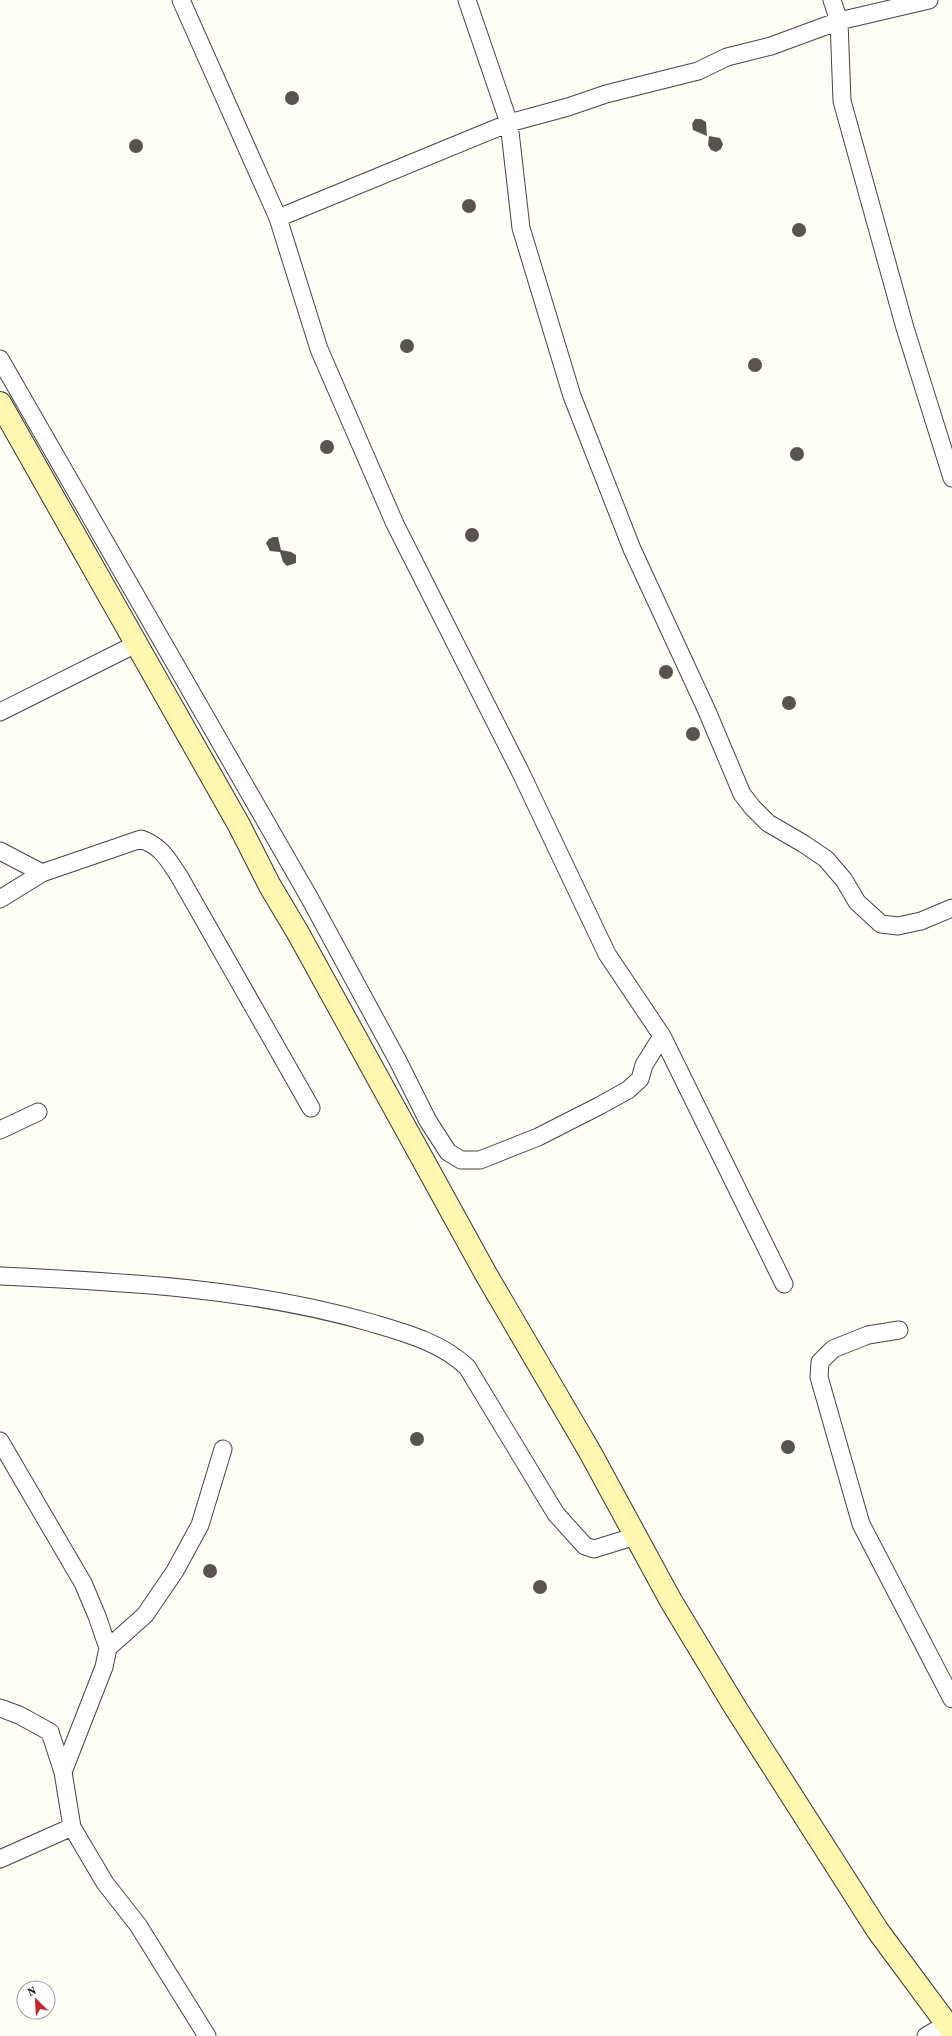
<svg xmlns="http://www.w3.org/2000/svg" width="952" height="2036" viewBox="0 0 952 2036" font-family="'Source Serif 4',serif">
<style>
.building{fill:#5a524d}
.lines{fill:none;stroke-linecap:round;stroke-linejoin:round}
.street-casing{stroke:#444;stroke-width:19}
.secondary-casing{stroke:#333;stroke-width:24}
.street{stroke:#fff;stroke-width:17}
.secondary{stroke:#fff6b0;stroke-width:22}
</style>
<rect width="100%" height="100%" fill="#fffdf5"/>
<path class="building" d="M285 98a7 7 0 1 1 14 0a7 7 0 1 1-14 0Z
M695 119H701L706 122 707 136 693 130 692 124Z
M709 136 720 138 723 144 721 149 716 152 711 150 708 145Z
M129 146a7 7 0 1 1 14 0a7 7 0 1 1-14 0Z
M462 206a7 7 0 1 1 14 0a7 7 0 1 1-14 0Z
M792 230a7 7 0 1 1 14 0a7 7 0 1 1-14 0Z
M400 346a7 7 0 1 1 14 0a7 7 0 1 1-14 0Z
M748 365a7 7 0 1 1 14 0a7 7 0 1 1-14 0Z
M320 447a7 7 0 1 1 14 0a7 7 0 1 1-14 0Z
M790 454a7 7 0 1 1 14 0a7 7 0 1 1-14 0Z
M465 535a7 7 0 1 1 14 0a7 7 0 1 1-14 0Z
M273 537H278L281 550 291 552 296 555V563L287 566 283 562 280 552 270 551 266 543 269 539Z
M659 672a7 7 0 1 1 14 0a7 7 0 1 1-14 0Z
M782 703a7 7 0 1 1 14 0a7 7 0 1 1-14 0Z
M686 734a7 7 0 1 1 14 0a7 7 0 1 1-14 0Z
M410 1439a7 7 0 1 1 14 0a7 7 0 1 1-14 0Z
M781 1447a7 7 0 1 1 14 0a7 7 0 1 1-14 0Z
M203 1571a7 7 0 1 1 14 0a7 7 0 1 1-14 0Z
M533 1587a7 7 0 1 1 14 0a7 7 0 1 1-14 0Z"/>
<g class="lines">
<defs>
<path id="street" d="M467 0 509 123 521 228 572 396 632 549 707 711 742 794 752 807 768 823 804 844 826 859 844 880 857 902 881 924 898 926 921 921 952 908
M832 0 839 21 842 101 905 328 952 478
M278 218 509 123 568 107 606 94 698 71 727 57 771 46 839 21 929 0
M0 359 309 897 398 1061 428 1121 448 1152 461 1160H480L538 1137 599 1106 628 1090 640 1079 644 1065 662 1036 607 954 520 771 395 524 319 349 278 218 181 0
M0 712 136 644
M0 851 42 873
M0 899 42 873 141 839C162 847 167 858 179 876L311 1108
M662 1036 784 1284
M0 1130 38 1112
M0 1276C125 1282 252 1288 372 1323 406 1333 440 1342 467 1367L556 1514 585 1546 594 1549 636 1536
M899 1330 868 1335 833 1349 820 1362 819 1377 861 1524 952 1699
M0 1441 83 1583 97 1616 108 1648 104 1667 63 1772 72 1827 105 1883 138 1925 207 2036
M108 1648 145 1615 175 1571 200 1525 223 1449
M0 1708 19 1715 50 1732 63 1772
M0 1859 72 1827
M926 2036 952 2021"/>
<path id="secondary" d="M0 403 239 825 270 886 298 933 487 1276 590 1452 671 1601 735 1707 878 1931 952 2031"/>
</defs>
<use href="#street" class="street-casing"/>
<use href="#secondary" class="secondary-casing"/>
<use href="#street" class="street"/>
<use href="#secondary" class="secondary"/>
</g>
<g transform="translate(36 2000) rotate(335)"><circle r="19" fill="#ffffff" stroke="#a0a0a0"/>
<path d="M0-3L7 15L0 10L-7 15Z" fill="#c4262e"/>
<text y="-6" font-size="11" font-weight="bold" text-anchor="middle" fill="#111111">N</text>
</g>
</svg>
